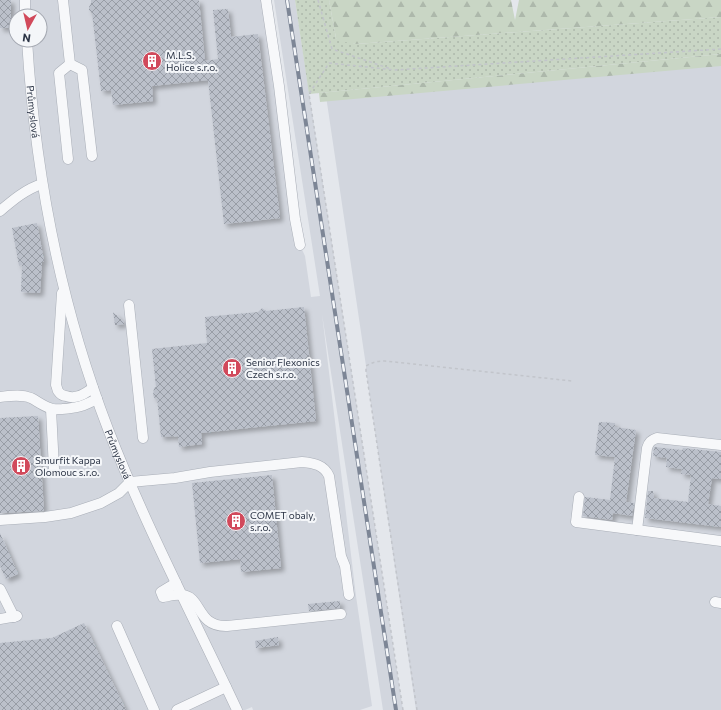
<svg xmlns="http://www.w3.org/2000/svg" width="721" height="710" viewBox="0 0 721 710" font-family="Commissioner,sans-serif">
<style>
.built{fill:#d2d6de;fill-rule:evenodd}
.grass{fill:url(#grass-dots)}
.forest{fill:url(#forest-firs)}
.building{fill:url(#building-cross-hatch);filter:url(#shadow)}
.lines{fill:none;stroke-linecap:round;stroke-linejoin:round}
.minor-casing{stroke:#a9aeb7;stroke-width:11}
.path{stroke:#c2c5cb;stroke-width:1.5;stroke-dasharray:3 3;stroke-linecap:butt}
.minor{stroke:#f7f8fa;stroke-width:10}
.rail-casing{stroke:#7d8696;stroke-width:4}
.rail{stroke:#f4f6f9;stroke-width:2.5;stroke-dasharray:8;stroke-linecap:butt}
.labels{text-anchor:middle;stroke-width:4;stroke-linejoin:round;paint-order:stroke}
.poi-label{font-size:10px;fill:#2b3445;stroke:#f4f6f9;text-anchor:start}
.street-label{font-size:10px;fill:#2b3445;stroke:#f4f6f9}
</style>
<defs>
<pattern id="grass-dots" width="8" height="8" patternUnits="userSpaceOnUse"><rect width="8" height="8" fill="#c9d6c5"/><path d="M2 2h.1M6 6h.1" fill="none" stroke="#adb8ab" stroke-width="1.8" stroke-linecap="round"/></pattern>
<pattern id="forest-firs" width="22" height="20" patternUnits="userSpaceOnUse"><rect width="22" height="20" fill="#c9d6c5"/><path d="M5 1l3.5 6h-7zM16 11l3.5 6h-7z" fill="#adb8ab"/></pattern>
<pattern id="building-cross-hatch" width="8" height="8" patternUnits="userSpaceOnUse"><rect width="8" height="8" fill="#bbc0ca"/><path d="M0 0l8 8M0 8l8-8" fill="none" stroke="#989da6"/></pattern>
<filter id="shadow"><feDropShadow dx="3.5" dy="3.5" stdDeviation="2" flood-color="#0004"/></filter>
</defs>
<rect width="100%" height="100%" fill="#e4e7ec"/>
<path class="built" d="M0 0H266L300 245 305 256 311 297 320 296 274 0H295L403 710H383L322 314 356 596 372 706 360 710H253L252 707 245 710H0ZM16 16H40V40H16Z
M721 61V710H416L366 371V366L326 96Z"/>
<path class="grass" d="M295 0H329L336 38 356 44 721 17V54L309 94Z"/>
<path class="forest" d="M329 0H511L515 20 519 0H721V17L356 44 340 41 336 38Z
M721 54V66L320 102 319 93Z"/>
<path class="building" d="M0 0H11V28H0Z
M91 0H199L205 61 218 59 213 10 228 9 231 37 258 34 280 218 224 224 208 80 152 86 153 101 113 105 111 90 101 91 92 13 89 10V7L91 3Z
M37 223 44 261 42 262 40 293 21 292 22 265 19 266 12 228Z
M304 307 316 421 201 433 202 444 179 447 178 436 174 437V436L161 437 157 398 155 399 153 395 154 388 156 387 152 349 207 343 205 317 258 312 262 308 266 311Z
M113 312 124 322V324L115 325Z
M38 416 44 511 0 513V418Z
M599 422 615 423V427L636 430 626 502 634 503 632 516 613 513 612 520 583 516 585 497 610 500 615 457 595 455Z
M654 447 682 450 683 448 721 452V479L712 478 708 504 721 506V527L645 518 648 491H653L654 498 688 502 691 475 681 474 682 469 666 467 667 458 653 456Z
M272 475 281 568 241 572 240 559 200 563 192 483Z
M0 533 18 574 6 579 0 566Z
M340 601V608L309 611 308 604Z
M84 623 126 710H0V643L52 638Z
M278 637 279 645 256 648 255 641Z"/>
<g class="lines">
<defs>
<g id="minor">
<path d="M25 0V16"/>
<path d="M63 0 70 64 82 70 92 156"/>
<path d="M266 0 279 86 295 219 300 245"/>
<path id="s1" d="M27 40C35 173 60 304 108 429 145 525 193 616 237 710"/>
<path d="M68 159 59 73 70 64"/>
<path d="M0 211C13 200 26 189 42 184"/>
<path d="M62 293 56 385C57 387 57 389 58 391 60 394 63 396 66 396 77 400 85 393 93 388"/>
<path d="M129 305 143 438"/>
<path d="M0 397C10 396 21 394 31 398 37 401 43 406 50 408 53 410 58 409 62 409 78 408 83 406 97 399"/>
<path d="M51 409 54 469"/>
<path d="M579 497 576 522 721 541"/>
<path d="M0 520 45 517 71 513 101 503 119 493 130 482 175 478 210 472 302 462C314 463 324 465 329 476L341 556 345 566 349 595"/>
<path d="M637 530 647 448C649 442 651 440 657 438L721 445"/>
<path d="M176 583 161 592 163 597C169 596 176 594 182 595 202 596 196 627 227 626L341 614"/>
<path d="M0 589 14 617"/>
<path d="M715 602 721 603"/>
<path d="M0 619 17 616"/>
<path d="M117 626 154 710"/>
<path d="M177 710 226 687"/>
</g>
</defs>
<use href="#minor" class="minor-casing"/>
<path class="path" d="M318 0 332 49 391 69
M403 710 309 94 329 63 395 70 721 49
M417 710 366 371V366C373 362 377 361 385 361L572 381"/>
<use href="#minor" class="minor"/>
<defs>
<path id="rail" d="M287 0 396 710"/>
</defs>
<use href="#rail" class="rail-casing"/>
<use href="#rail" class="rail"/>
</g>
<defs>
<symbol id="building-disc" viewBox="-11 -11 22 22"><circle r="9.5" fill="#d1495b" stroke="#f4f6f9"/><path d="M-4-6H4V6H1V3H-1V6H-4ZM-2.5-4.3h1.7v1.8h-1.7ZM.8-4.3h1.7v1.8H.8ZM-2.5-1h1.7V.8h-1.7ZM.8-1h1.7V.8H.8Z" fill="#fff"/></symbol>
</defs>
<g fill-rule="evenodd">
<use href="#building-disc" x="141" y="50" width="22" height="22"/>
<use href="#building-disc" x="221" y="357" width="22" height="22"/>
<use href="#building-disc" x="10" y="455" width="22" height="22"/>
<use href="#building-disc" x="225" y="510" width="22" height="22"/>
</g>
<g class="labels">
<g class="poi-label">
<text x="166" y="59">M.L.S.<tspan x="166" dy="12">Holice s.r.o.</tspan></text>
<text x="246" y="366">Senior Flexonics<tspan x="246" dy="12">Czech s.r.o.</tspan></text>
<text x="35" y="464">Smurfit Kappa<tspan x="35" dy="12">Olomouc s.r.o.</tspan></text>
<text x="250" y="519">COMET obaly,<tspan x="250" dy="12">s.r.o.</tspan></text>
</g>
<g class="street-label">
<text dy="4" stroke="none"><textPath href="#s1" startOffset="72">Průmyslová</textPath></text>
<text dy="4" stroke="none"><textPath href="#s1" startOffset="426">Průmyslová</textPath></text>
</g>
</g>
<g transform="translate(28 28) rotate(188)"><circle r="19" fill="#f4f6f9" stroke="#a4a8b1"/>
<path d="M0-3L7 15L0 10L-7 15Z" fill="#d1495b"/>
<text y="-6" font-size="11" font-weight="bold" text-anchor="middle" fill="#2b3445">N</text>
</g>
</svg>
